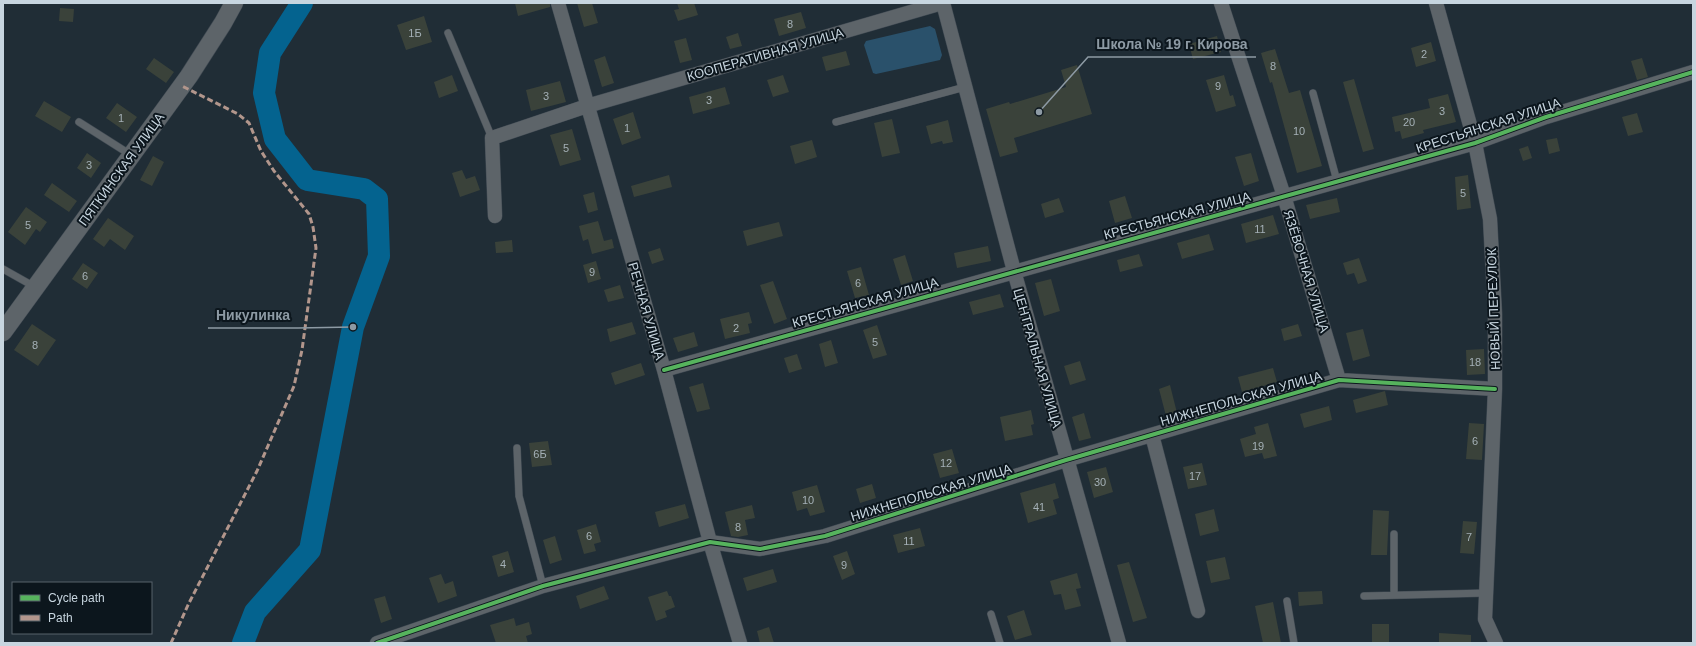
<svg xmlns="http://www.w3.org/2000/svg" width="1696" height="646" viewBox="0 0 1696 646" font-family="Helvetica,sans-serif">
<style>
.green{fill:#2a516b}
.lines{fill:none;stroke-linecap:round;stroke-linejoin:round}
.river{stroke:#04638f;stroke-width:22}
.building{fill:#3a423a}
.service-casing{stroke:#404a53;stroke-width:8}
.minor-casing{stroke:#404a53;stroke-width:15}
.tertiary-casing{stroke:#404a53;stroke-width:19}
.service{stroke:#5d6469;stroke-width:7}
.minor{stroke:#5d6469;stroke-width:14}
.tertiary{stroke:#5d6469;stroke-width:18}
.quiet{stroke:#b2968c;stroke-width:3;stroke-dasharray:6 3;stroke-linecap:butt}
.cycleway-casing{stroke:#0c161d;stroke-width:6}
.cycleway{stroke:#56b35d;stroke-width:4}
.labels{text-anchor:middle;stroke-width:4;stroke-linejoin:round;paint-order:stroke}
.number-label{font-size:11px;fill:#a4b0b6}
.street-label{font-size:13px;fill:#c7d5df;stroke:#0c161d}
.leader{fill:none;stroke:#8d9aa4;stroke-width:1.5}
.callout-dot{fill:#8d9aa4;stroke:#0c161d;stroke-width:1.5}
.callout-label{font-size:14px;text-anchor:middle;font-weight:bold;fill:#8d9aa4;stroke:#0c161d;stroke-width:4;stroke-linejoin:round;paint-order:stroke}
</style>
<rect width="100%" height="100%" fill="#202d36"/>
<path class="green" d="M930 26 935 29 942 55 940 60 876 74 873 73 864 45 866 41Z"/>
<g class="lines">
<path class="river" d="M243 643 255 612 310 550 353 327 379 256 377 199 364 189 307 180 275 139 264 93 270 53 302 3"/>
</g>
<path class="building" d="M515 3H550V7L518 16Z
M577 3H592L598 23 584 27Z
M677 3H694L698 15 678 21 674 10 679 9Z
M60 8 74 9 73 22 59 21Z
M801 12 806 28 779 36 774 19Z
M424 16 432 42 406 50 397 25Z
M738 33 742 46 730 49 726 37Z
M1217 36 1221 52 1193 59 1189 44Z
M686 38 692 60 680 63 674 41Z
M1431 42 1436 61 1416 67 1411 48Z
M1275 49 1289 93 1300 90 1322 166 1297 173 1272 82 1270 83 1261 53Z
M846 51 850 65 826 71 822 57Z
M605 56 614 83 602 87 594 60Z
M154 58 174 72 166 83 146 69Z
M1642 58 1648 77 1637 80 1631 61Z
M1077 65 1092 114 1014 138 1018 152 1000 157 986 109 1009 102 1010 104 1066 87 1061 70Z
M452 75 458 91 439 98 434 82Z
M783 75 789 92 773 97 767 80Z
M1224 75 1230 96 1233 95 1236 106 1216 112 1206 80Z
M1354 79 1374 149 1363 152 1343 82Z
M560 81 566 102 531 111 526 90Z
M725 87 730 104 693 114 689 97Z
M1448 94 1456 122 1423 130 1424 133 1402 139 1400 131 1395 132 1392 117 1430 108 1428 99Z
M44 101 71 117 62 132 35 116Z
M117 103 137 117 126 132 106 118Z
M633 112 641 138 622 145 613 119Z
M1637 113 1643 132 1628 136 1622 117Z
M892 119 900 153 882 157 874 123Z
M948 120 953 142 943 144 942 141 931 144 926 126Z
M572 129 581 160 560 166 550 135Z
M1557 138 1560 151 1549 154 1546 140Z
M812 140 817 157 795 164 790 146Z
M1528 146 1532 158 1523 161 1519 149Z
M87 153 101 163 91 178 77 168Z
M1251 153 1259 181 1244 186 1235 157Z
M153 156 164 162 152 186 140 180Z
M462 170 466 179 475 176 480 190 460 197 452 173Z
M669 175 672 187 634 197 631 186Z
M1468 175 1471 208 1457 210 1455 177Z
M52 183 77 201 69 212 44 195Z
M594 192 598 210 588 213 583 195Z
M1125 196 1132 218 1115 223 1109 201Z
M1059 198 1064 212 1045 218 1041 204Z
M1337 198 1340 212 1310 219 1306 205Z
M26 207 47 222 40 232 36 229 25 245 8 232Z
M1273 215 1279 234 1246 243 1241 224Z
M108 218 134 236 125 250 110 239 104 247 93 239Z
M598 221 604 241 612 239 614 248 592 254 588 239 583 241 579 226Z
M779 222 783 236 747 246 743 231Z
M1209 234 1214 250 1182 259 1177 243Z
M512 240 513 252 496 253 495 242Z
M988 246 991 261 957 268 954 253Z
M660 248 664 260 652 264 648 252Z
M1139 254 1143 266 1120 272 1117 260Z
M905 255 913 281 901 285 893 259Z
M1359 258 1367 281 1358 284 1354 273 1347 275 1343 263Z
M596 261 601 279 588 283 583 265Z
M83 263 98 273 87 289 72 279Z
M861 267 869 295 855 298 847 271Z
M1051 279 1060 311 1044 316 1035 283Z
M773 281 787 319 774 324 760 285Z
M620 285 624 298 608 302 604 290Z
M1000 294 1004 307 973 315 969 302Z
M749 312 752 323 748 324 750 333 725 339 720 319Z
M632 322 636 334 610 342 607 329Z
M32 324 56 340 38 366 14 350Z
M1298 324 1302 336 1284 341 1281 329Z
M877 325 887 355 873 359 863 330Z
M1363 329 1370 356 1353 361 1346 333Z
M694 332 698 346 678 352 673 338Z
M831 340 838 363 825 367 819 344Z
M1484 349 1485 374 1467 375 1466 350Z
M797 354 802 369 789 373 784 358Z
M1080 361 1086 380 1070 385 1064 366Z
M641 363 645 375 615 385 611 373Z
M1273 368 1277 382 1242 392 1238 377Z
M703 383 710 409 697 412 689 387Z
M1170 385 1177 413 1166 416 1159 389Z
M1385 391 1388 405 1356 413 1353 400Z
M1329 406 1332 420 1304 428 1300 414Z
M1031 410 1034 424 1031 425 1033 435 1005 441 1000 417Z
M1084 413 1091 438 1079 441 1072 417Z
M1268 423 1277 456 1264 459 1262 453 1245 457 1240 439 1256 434 1254 427Z
M1469 423 1484 424 1482 460 1466 459Z
M548 441 552 465 532 467 529 443Z
M952 449 959 473 940 478 933 454Z
M1202 463 1207 485 1188 489 1183 467Z
M1106 467 1113 492 1094 498 1087 472Z
M1055 483 1059 498 1053 500 1057 514 1028 523 1020 493Z
M872 484 876 498 860 503 856 489Z
M817 485 825 512 810 516 807 508 797 511 792 492Z
M685 504 689 518 659 527 655 512Z
M752 505 755 518 745 520 748 535 738 537 731 536 725 512Z
M1214 509 1219 531 1200 536 1195 514Z
M1373 510 1389 511 1387 555H1371Z
M1463 521 1477 522 1474 554 1460 553Z
M596 524 601 542 594 544 596 551 584 554 577 530Z
M920 528 925 546 898 553 893 535Z
M555 536 562 560 550 564 543 540Z
M508 551 514 572 498 577 492 556Z
M847 551 855 574 842 580 833 556Z
M1225 557 1230 579 1211 583 1206 561Z
M1129 562 1147 618 1133 622 1117 565Z
M773 569 777 582 747 591 743 578Z
M1077 573 1081 588 1076 589 1081 606 1065 610 1061 594 1054 595 1050 581Z
M441 574 445 584 453 581 457 596 438 603 429 578Z
M604 586 609 599 580 609 576 596Z
M667 591 669 596H671L675 607 665 611 667 617 656 621 648 597Z
M1322 591 1323 604 1299 606 1298 592Z
M385 596 392 619 381 623 374 599Z
M1273 602 1281 643H1263L1255 606Z
M1024 610 1032 635 1015 640 1007 616Z
M514 618 516 626 529 622 532 634 526 636 528 643H496L490 625Z
M1372 624H1389V643H1372Z
M769 627 774 643H760L757 631Z
M1439 633 1471 635V643H1439Z"/>
<g class="lines">
<defs>
<path id="service" d="M448 33 492 138
M1313 93 1337 181
M79 122 131 155
M836 122 965 87
M3 269 35 287
M517 448 519 496 543 586
M1394 534V595
M1364 596 1487 593
M1287 601 1294 643
M991 614 1000 643"/>
<path id="minor" d="M558 3 664 370 710 542 740 643
M943 3 1014 271 1119 643
M1221 3 1284 196 1339 380
M1436 3 1475 143 1490 219 1495 314V389L1485 619 1496 643
M495 216 492 138 587 106 942 3
M664 370 1475 143 1546 117 1693 72
M1152 435 1198 611
M377 643 543 586 710 542 760 549 825 536 1066 460 1339 380 1495 389"/>
<path id="tertiary" d="M3 332 189 76 223 23 234 3"/>
</defs>
<use href="#service" class="service-casing"/>
<use href="#minor" class="minor-casing"/>
<use href="#tertiary" class="tertiary-casing"/>
<use href="#service" class="service"/>
<use href="#minor" class="minor"/>
<use href="#tertiary" class="tertiary"/>
<path class="quiet" d="M171 643 188 605 257 471 294 386 302 350 316 248 313 227 309 214 274 171 261 151 249 123 238 114 182 86"/>
<defs>
<path id="cycleway" d="M664 370 1475 143 1546 117 1693 72
M377 643 543 586 710 542 760 549 825 536 1066 460 1339 380 1495 389"/>
</defs>
<use href="#cycleway" class="cycleway-casing"/>
<use href="#cycleway" class="cycleway"/>
</g>
<g class="labels">
<g class="number-label">
<text x="790" y="28">8</text>
<text x="415" y="37">1Б</text>
<text x="1424" y="58">2</text>
<text x="1273" y="70">8</text>
<text x="1218" y="90">9</text>
<text x="546" y="100">3</text>
<text x="709" y="104">3</text>
<text x="1442" y="115">3</text>
<text x="121" y="122">1</text>
<text x="1409" y="126">20</text>
<text x="627" y="132">1</text>
<text x="1299" y="135">10</text>
<text x="566" y="152">5</text>
<text x="89" y="169">3</text>
<text x="1463" y="197">5</text>
<text x="28" y="229">5</text>
<text x="1260" y="233">11</text>
<text x="592" y="276">9</text>
<text x="85" y="280">6</text>
<text x="858" y="287">6</text>
<text x="736" y="332">2</text>
<text x="875" y="346">5</text>
<text x="35" y="349">8</text>
<text x="1475" y="366">18</text>
<text x="1475" y="445">6</text>
<text x="1258" y="450">19</text>
<text x="540" y="458">6Б</text>
<text x="946" y="467">12</text>
<text x="1195" y="480">17</text>
<text x="1100" y="486">30</text>
<text x="808" y="504">10</text>
<text x="1039" y="511">41</text>
<text x="738" y="531">8</text>
<text x="589" y="540">6</text>
<text x="1469" y="541">7</text>
<text x="909" y="545">11</text>
<text x="503" y="568">4</text>
<text x="844" y="569">9</text>
</g>
<g class="street-label">
<text transform="translate(765 54) rotate(-16)" y="5">КООПЕРАТИВНАЯ УЛИЦА</text>
<text transform="translate(1488 125) rotate(-18)" y="5">КРЕСТЬЯНСКАЯ УЛИЦА</text>
<text transform="translate(121 169) rotate(-54)" y="5">ПЯТКИНСКАЯ УЛИЦА</text>
<text transform="translate(1177 215) rotate(-15)" y="5">КРЕСТЬЯНСКАЯ УЛИЦА</text>
<text transform="translate(1307 271) rotate(73)" y="5">ЯЗЁВОЧНАЯ УЛИЦА</text>
<text transform="translate(865 302) rotate(-16)" y="5">КРЕСТЬЯНСКАЯ УЛИЦА</text>
<text transform="translate(1493 309) rotate(-92)" y="5">НОВЫЙ ПЕРЕУЛОК</text>
<text transform="translate(647 311) rotate(74)" y="5">РЕЧНАЯ УЛИЦА</text>
<text transform="translate(1038 358) rotate(74)" y="5">ЦЕНТРАЛЬНАЯ УЛИЦА</text>
<text transform="translate(1241 398) rotate(-16)" y="5">НИЖНЕПОЛЬСКАЯ УЛИЦА</text>
<text transform="translate(931 492) rotate(-17)" y="5">НИЖНЕПОЛЬСКАЯ УЛИЦА</text>
</g>
</g>
<path class="leader" d="M1039 112L1088 57H1256M353 327L298 328H208"/>
<g class="callout-dot">
<circle cx="1039" cy="112" r="4"/>
<circle cx="353" cy="327" r="4"/>
</g>
<g class="callout-label">
<text x="1172" y="49">Школа № 19 г. Кирова</text>
<text x="253" y="320">Никулинка</text>
</g>
<rect width="1696" height="646" fill="none" stroke="#c7d5df" stroke-width="8"/>
<rect x="12" y="582" width="140" height="52" fill="#0c161d" stroke="#57626b"/>
<rect x="20" y="595" width="20" height="6" fill="#56b35d" stroke="#57626b"/>
<text x="48" y="602" font-size="12" fill="#c7d5df">Cycle path</text>
<rect x="20" y="615" width="20" height="6" fill="#b2968c" stroke="#57626b"/>
<text x="48" y="622" font-size="12" fill="#c7d5df">Path</text>
</svg>
